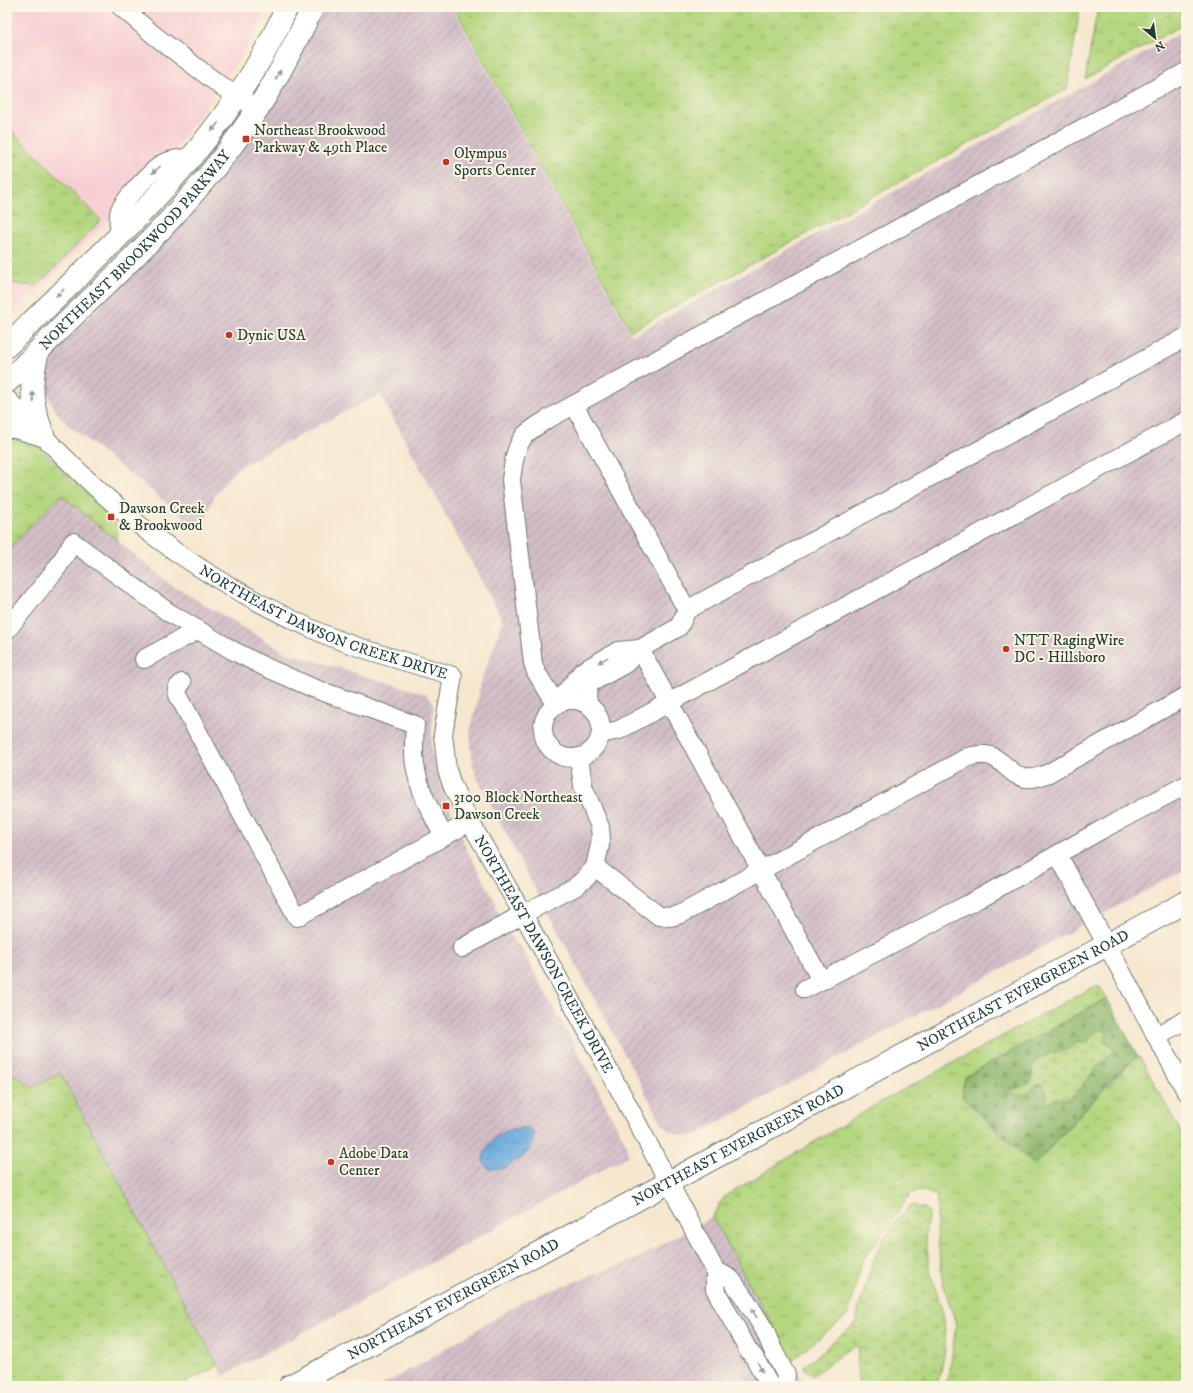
<svg xmlns="http://www.w3.org/2000/svg" width="1193" height="1393" viewBox="0 0 1193 1393" font-family="'IM FELL DW Pica',serif">
<style>
.built{fill:#f7cfd3}
.industrial{fill:url(#industrial-furrows)}
.grass{fill:url(#grass-tufts);stroke:#698a59}
.forest{fill:url(#forest-firs);stroke:#567a50;fill-rule:evenodd}
.wetland{fill:url(#wetland-marsh);stroke:#698a59}
.water{fill:url(#water-ripples);stroke:#457489}
.lines{fill:none;stroke-linecap:round;stroke-linejoin:round}
.minor-casing{stroke:#6a786a;stroke-width:20}
.major-casing{stroke:#6a786a;stroke-width:24}
.minor{stroke:#fff;stroke-width:18}
.major{stroke:#fff;stroke-width:22}
.oneway{fill:#8f9e9a}
.poi-dot{fill:#c8321e;stroke:#fcf5e5;stroke-width:1.5}
.labels{text-anchor:middle;stroke-width:4;stroke-linejoin:round;paint-order:stroke}
.poi-label{font-size:15px;fill:#1f3d34;stroke:#fcf5e5;text-anchor:start}
.street-label{font-size:15px;fill:#1f3d34;stroke:#fcf5e5}
</style>
<defs>
<pattern id="industrial-furrows" width="10" height="10" patternUnits="userSpaceOnUse"><rect width="10" height="10" fill="#d2bdc7"/><path d="M-1 1l2-2M0 10L10 0M9 11l2-2" fill="none" stroke="#aa9ba2"/></pattern>
<pattern id="grass-tufts" width="24" height="20" patternUnits="userSpaceOnUse"><rect width="24" height="20" fill="#b3d67e"/><path d="M3 7l-1-3M5 7V3M7 7l1-3M15 17l-1-3M17 17v-4M19 17l1-3" fill="none" stroke="#91af68"/></pattern>
<pattern id="forest-firs" width="22" height="20" patternUnits="userSpaceOnUse"><rect width="22" height="20" fill="#8eb76d"/><path d="M5 1l3.5 6h-7zM16 11l3.5 6h-7z" fill="#73965a"/></pattern>
<pattern id="wetland-marsh" width="20" height="14" patternUnits="userSpaceOnUse"><rect width="20" height="14" fill="#b3d67e"/><path d="M1 5h8M5 5V1M11 12h8M15 12V8" fill="none" stroke="#91af68"/></pattern>
<pattern id="water-ripples" width="26" height="14" patternUnits="userSpaceOnUse"><rect width="26" height="14" fill="#6baade"/><path d="M2 4q2-2 4 0t4 0M15 11q2-2 4 0t4 0" fill="none" stroke="#578cb5"/></pattern>
</defs>
<rect width="100%" height="100%" fill="#fcf5e5"/>
<filter id="ink" filterUnits="userSpaceOnUse"><feTurbulence type="fractalNoise" baseFrequency=".025" numOctaves="2"/><feDisplacementMap in="SourceGraphic" scale="8" xChannelSelector="R" yChannelSelector="G"/><feConvolveMatrix kernelMatrix="1 2 1 2 8 2 1 2 1" color-interpolation-filters="sRGB"/></filter>
<filter id="wash" filterUnits="userSpaceOnUse"><feTurbulence type="fractalNoise" baseFrequency=".012" numOctaves="4" result="noise"/><feDisplacementMap in="SourceGraphic" scale="16" xChannelSelector="R" yChannelSelector="G"/><feGaussianBlur stdDeviation="0.9" result="paint"/><feColorMatrix in="noise" values="0 0 0 0 0 0 0 0 0 0 0 0 0 0 0 0 0 1.4 0 .05"/><feComposite in="paint" operator="in"/></filter>
<g filter="url(#wash)">
<rect width="100%" height="100%" fill="#f6e7cf"/>
<path class="built" d="M7 7H268L244 52 181 141 120 209 7 321Z"/>
<path class="industrial" d="M321 7H452L632 336 1186 30V869L699 1133 690 1136 681 1135 669 1130 662 1123 545 908 477 778 473 766 470 733 482 679 503 621 380 394 238 467 214 496 202 531 67 424 55 410 49 397 46 377 54 355 61 346 144 260Z
M62 495 171 585 285 652 426 694 433 702 431 750 442 789 465 846 496 903V907L515 944 520 945 626 1143 628 1156 223 1376 218 1366 179 1386H7L32 1087 7 1070V550Z
M712 1217 792 1360 805 1386H380L424 1362 525 1300 634 1260Z"/>
<path class="grass" d="M454 7H1080L1067 89 631 331Z
M1098 7H1186V23L1085 79Z
M7 126 101 220 45 278 36 286 7 283Z
M7 433 20 435 41 448 109 515 118 528 117 541 61 495 7 550Z
M1093 987H1100L1107 998 965 1077 1044 1155 1088 1106 1134 1059 1140 1057 1186 1142V1386H945L950 1369 956 1324 942 1280 937 1230V1196L924 1191 912 1192 862 1261 848 1315 792 1360 712 1217 725 1196 879 1103Z
M7 1070 32 1087 60 1073 218 1366 179 1386H7Z"/>
<path class="forest" d="M1107 998 1138 1057 1134 1059 1113 1078 1034 1165 962 1097 965 1077ZM1092 1035 1105 1041 1115 1050 1095 1069 1082 1087 1056 1098 1047 1092 1042 1084 1037 1085 1026 1095 1010 1088H1019L1032 1081V1067L1050 1053 1068 1049 1077 1041 1086 1044Z"/>
<path class="wetland" d="M1098 1030 1107 1031 1105 1041 1115 1050 1095 1069 1082 1087 1068 1100 1056 1098 1046 1104 1047 1092 1042 1084 1037 1085 1026 1095H1017L1009 1088H1019L1032 1081V1067L1037 1060 1050 1053 1068 1049 1077 1041 1086 1044 1092 1035Z
M915 1205 918 1208H925L929 1213 925 1235 930 1271 943 1314 945 1331V1350L941 1371 936 1386H859L857 1368 859 1347 854 1346 843 1353 812 1376 805 1369 804 1366 814 1359 837 1338 854 1325 857 1320 858 1310 872 1265 880 1245 893 1224 910 1206Z"/>
<path class="water" d="M521 1128H529L534 1134C532 1148 527 1155 514 1162 511 1164 507 1167 504 1168 501 1169 498 1169 495 1169 473 1168 487 1145 496 1137 503 1131 512 1129 521 1128Z"/>
</g>
<g filter="url(#ink)">
<g class="lines">
<defs>
<g id="minor">
<path d="M121 7 155 36 221 86 258 109"/>
<path d="M120 235C119 227 117 218 120 210 124 200 154 168 164 163 173 159 182 158 191 158"/>
<path id="s1" d="M7 399C53 446 99 495 151 534 203 573 261 606 321 633 363 651 409 662 453 676L443 734 447 770 452 785 470 822 523 914 624 1098 715 1270V1289L748 1350 754 1357 770 1386"/>
<path d="M574 405 687 610"/>
<path d="M7 630 57 568 73 542 168 612 232 650 263 666 313 688 415 725C414 739 413 752 415 765 419 791 432 814 444 837"/>
<path d="M640 649 618 651 583 671 556 704 536 672 533 663 511 480C513 465 515 447 525 435 531 429 539 425 546 420L1186 72"/>
<path d="M640 649 821 980"/>
<path d="M144 659 198 630"/>
<path d="M182 683 177 688 178 695 297 917 470 822"/>
<circle cx="572" cy="729" r="29"/>
<path d="M588 704 587 693 589 684 625 664 640 649 679 627 687 610 1186 337"/>
<path d="M601 734 619 730 1186 421"/>
<path d="M1058 855 1186 1091"/>
<path d="M595 867 659 916 671 917 681 914 968 757C975 755 984 754 991 756 1006 762 1013 780 1032 778 1037 778 1042 775 1047 774L1186 696"/>
<path d="M462 948 523 914 575 887 586 878 595 867 601 840 600 827 583 786 579 757"/>
<path d="M805 989 978 899 1101 830 1186 785"/>
<path d="M1156 1036 1186 1020"/>
<path d="M715 1270 731 1279 746 1300 764 1329 773 1350 786 1375 785 1386"/>
</g>
<g id="major">
<path d="M7 346C111 243 227 144 287 7"/>
<path d="M38 351C34 368 30 386 34 404 35 415 40 425 43 435"/>
<path id="s2" d="M7 382C28 362 48 341 69 320 138 255 206 188 258 108 279 76 296 42 313 7"/>
<path d="M7 427H15L43 435"/>
<path id="s3" d="M290 1386 365 1347 1186 902"/>
</g>
</defs>
<use href="#minor" class="minor-casing"/>
<use href="#major" class="major-casing"/>
<use href="#minor" class="minor"/>
<use href="#major" class="major"/>
</g>
<defs><path id="oneway-solid" d="M-6-.8H1V-3.2L6.5 0L1 3.2V.8H-6Z"/></defs>
<g class="oneway">
<use href="#oneway-solid" transform="translate(278 75) rotate(-61)"/>
<use href="#oneway-solid" transform="translate(215 127) rotate(128)"/>
<use href="#oneway-solid" transform="translate(156 170) rotate(140)"/>
<use href="#oneway-solid" transform="translate(60 293) rotate(136)"/>
<use href="#oneway-solid" transform="translate(33 397) rotate(-94)"/>
<use href="#oneway-solid" transform="translate(603 660) rotate(151)"/>
<use href="#oneway-solid" transform="translate(754 1313) rotate(-121)"/>
<use href="#oneway-solid" transform="translate(760 1367) rotate(62)"/>
</g>
</g>
<g class="poi-dot">
<rect x="242" y="135" width="8" height="8" rx="2"/>
<circle cx="446" cy="162" r="4"/>
<circle cx="229" cy="335" r="4"/>
<rect x="107" y="513" width="8" height="8" rx="2"/>
<circle cx="1006" cy="649" r="4"/>
<rect x="442" y="802" width="8" height="8" rx="2"/>
<circle cx="331" cy="1162" r="4"/>
</g>
<g class="labels">
<g class="poi-label">
<text x="254" y="135">Northeast Brookwood<tspan x="254" dy="17">Parkway &amp; 49th Place</tspan></text>
<text x="454" y="158">Olympus<tspan x="454" dy="17">Sports Center</tspan></text>
<text x="237" y="340">Dynic USA</text>
<text x="119" y="513">Dawson Creek<tspan x="119" dy="17">&amp; Brookwood</tspan></text>
<text x="1014" y="645">NTT RagingWire<tspan x="1014" dy="17">DC - Hillsboro</tspan></text>
<text x="454" y="802">3100 Block Northeast<tspan x="454" dy="17">Dawson Creek</tspan></text>
<text x="339" y="1158">Adobe Data<tspan x="339" dy="17">Center</tspan></text>
</g>
<g class="street-label">
<text dy="5" stroke="none"><textPath href="#s2" startOffset="184">NORTHEAST BROOKWOOD PARKWAY</textPath></text>
<text dy="5" stroke="none"><textPath href="#s1" startOffset="393">NORTHEAST DAWSON CREEK DRIVE</textPath></text>
<text dy="5" stroke="none"><textPath href="#s1" startOffset="837">NORTHEAST DAWSON CREEK DRIVE</textPath></text>
<text dy="5" stroke="none"><textPath href="#s3" startOffset="833">NORTHEAST EVERGREEN ROAD</textPath></text>
<text dy="5" stroke="none"><textPath href="#s3" startOffset="509">NORTHEAST EVERGREEN ROAD</textPath></text>
<text dy="5" stroke="none"><textPath href="#s3" startOffset="185">NORTHEAST EVERGREEN ROAD</textPath></text>
</g>
</g>
<rect width="1193" height="1393" fill="none" stroke="#fcf5e5" stroke-width="24"/>
<g transform="translate(1155 38) rotate(151)" stroke="#fcf5e5" stroke-width="3" paint-order="stroke">
<path d="M0-3L7 15L0 10L-7 15Z" fill="#1f3d34"/>
<text y="-6" font-size="11" font-weight="bold" text-anchor="middle" fill="#1f3d34">N</text>
</g>
</svg>
